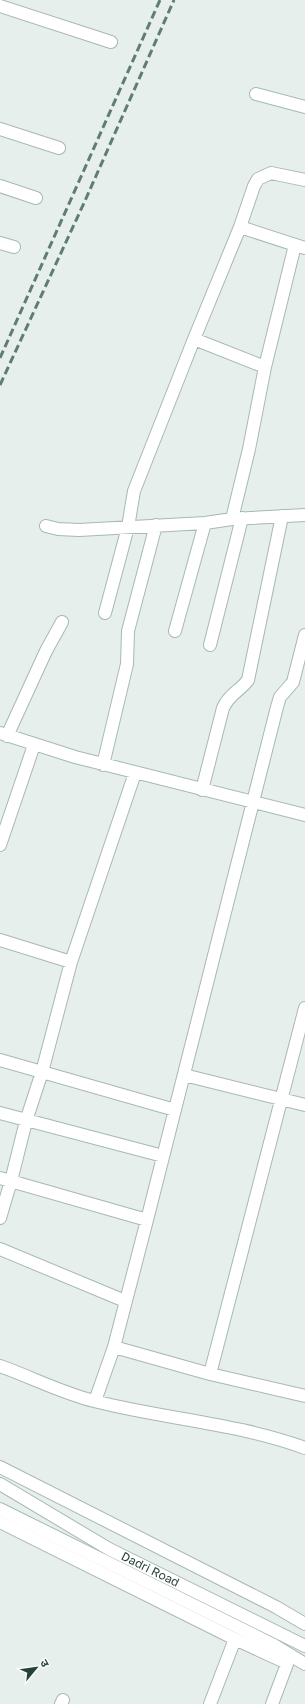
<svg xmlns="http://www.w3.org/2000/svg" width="305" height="1704" viewBox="0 0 305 1704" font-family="'Golos Text','Noto Sans Devanagari',sans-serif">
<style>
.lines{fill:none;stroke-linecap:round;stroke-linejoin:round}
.minor-casing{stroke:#a8b8b2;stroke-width:14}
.tertiary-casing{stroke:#a8b8b2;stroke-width:14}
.minor{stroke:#fff;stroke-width:12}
.tertiary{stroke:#fff;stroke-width:12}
.rail{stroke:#5f7d75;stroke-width:3;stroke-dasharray:8 4;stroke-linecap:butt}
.labels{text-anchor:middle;stroke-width:3;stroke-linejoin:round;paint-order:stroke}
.street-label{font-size:12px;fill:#24423a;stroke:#f7fbf9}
</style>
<rect width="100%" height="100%" fill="#e6efeb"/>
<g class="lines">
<defs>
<path id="minor" d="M0 6 111 42
M256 94 305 107
M0 129 59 148
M0 186 36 198
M240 227 305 248
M0 243 14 247
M194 339 265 367
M232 519 249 449 265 367 295 245
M46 526 58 529 79 530 205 523 232 519 305 515
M105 613 128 527 134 491 194 339 240 227 254 186 258 179 271 173 305 180
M175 631 205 523
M210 645 242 518
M0 733 75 757 305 815
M7 736 46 651 62 622
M103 765 127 664 128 631 156 525
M202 790 223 708C230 693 239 692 248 680L282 516
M0 845 34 745
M0 940 71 962
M0 1060 175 1110
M184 1075 305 1105
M0 1113 163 1156
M0 1178 147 1220
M0 1218 11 1181 26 1121 42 1072 71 962 135 773
M0 1249 125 1301
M114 1347 210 1374 305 1396
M0 1366C31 1377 62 1393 94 1401 164 1419 237 1423 305 1448
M210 1374 305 1008
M95 1401 114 1347 147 1220 277 707 280 697 293 682 305 635
M0 1467 276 1607 305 1624
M0 1522 235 1639 287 1663
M61 1704 63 1700
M210 1704 235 1639
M272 1704 290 1656"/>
<g id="tertiary">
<path id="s1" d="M0 1484 109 1549 305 1646"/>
<path d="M0 1509 272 1644 305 1664"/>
</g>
</defs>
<use href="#minor" class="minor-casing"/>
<use href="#tertiary" class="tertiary-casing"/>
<use href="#minor" class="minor"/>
<use href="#tertiary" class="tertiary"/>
<path class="rail" d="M0 358 160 0
M0 385 84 203 174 0"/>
</g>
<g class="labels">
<g class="street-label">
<text dy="4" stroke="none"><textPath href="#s1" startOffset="173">Dadri Road</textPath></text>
</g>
</g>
<g transform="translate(36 1668) rotate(61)" stroke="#f7fbf9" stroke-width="3" paint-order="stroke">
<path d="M0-3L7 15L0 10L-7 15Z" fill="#24423a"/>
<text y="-6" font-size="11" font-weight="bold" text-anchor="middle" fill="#24423a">उ</text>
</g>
</svg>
